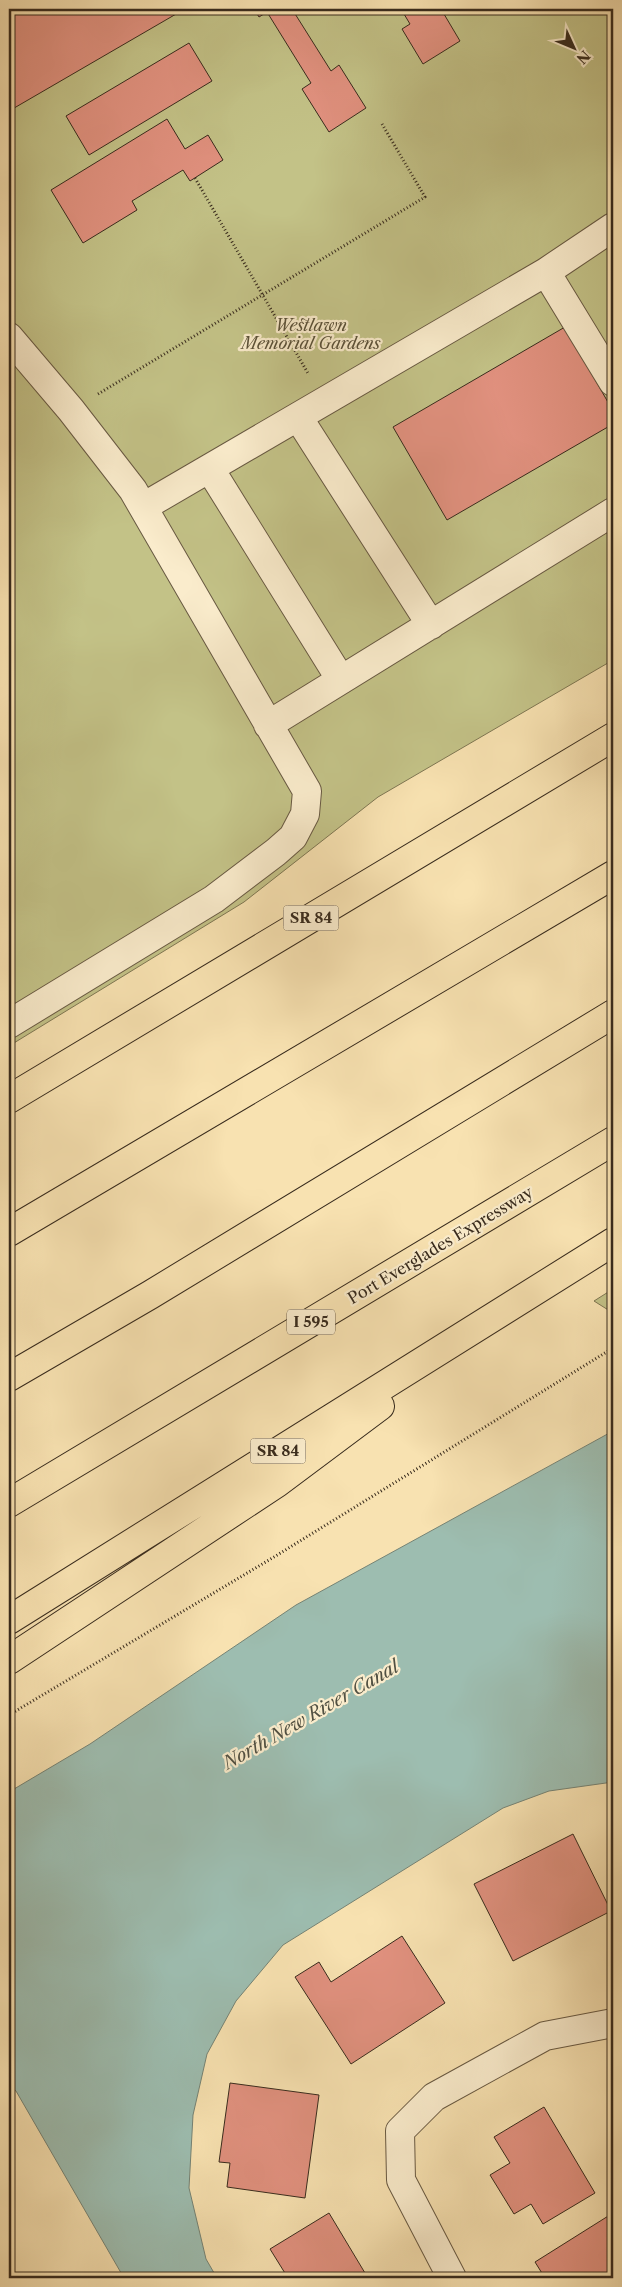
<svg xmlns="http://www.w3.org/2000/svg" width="622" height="2287" viewBox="0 0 622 2287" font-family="'Libre Caslon Text',serif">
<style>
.green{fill:#c3c287;stroke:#7e7652}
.water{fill:#9dbdb0;stroke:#758375}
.building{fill:#e1917f;stroke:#382b1d}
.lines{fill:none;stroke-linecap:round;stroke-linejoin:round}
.minor-casing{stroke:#685942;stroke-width:30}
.major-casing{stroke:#382b1d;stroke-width:30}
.highway-casing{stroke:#382b1d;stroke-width:30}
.path{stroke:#382b1d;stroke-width:3;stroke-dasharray:1 2.5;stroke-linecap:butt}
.minor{stroke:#faeccc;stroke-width:28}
.major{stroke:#f8e2b1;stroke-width:28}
.highway{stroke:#f8e2b1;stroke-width:28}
.labels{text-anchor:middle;stroke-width:4.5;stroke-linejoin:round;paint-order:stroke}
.shield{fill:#faeccc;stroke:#726552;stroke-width:1}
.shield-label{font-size:15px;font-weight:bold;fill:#382b1d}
.park-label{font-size:16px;font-style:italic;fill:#5b5138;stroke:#faeccc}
.street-label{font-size:16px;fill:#382b1d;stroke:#faeccc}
.water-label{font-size:18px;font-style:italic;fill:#515042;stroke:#faeccc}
</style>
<rect width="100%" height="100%" fill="#f8e2b1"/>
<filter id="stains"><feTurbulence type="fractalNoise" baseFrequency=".004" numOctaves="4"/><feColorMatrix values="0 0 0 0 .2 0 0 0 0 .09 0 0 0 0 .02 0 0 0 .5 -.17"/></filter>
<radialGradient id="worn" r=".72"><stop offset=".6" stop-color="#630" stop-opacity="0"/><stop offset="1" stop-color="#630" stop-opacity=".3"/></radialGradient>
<path class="green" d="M9 9H613V660L378 797 244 902 9 1046Z
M613 1289V1313L594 1301Z"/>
<path class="water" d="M613 1431V1782L549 1791 503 1808 283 1945 236 2001 207 2054 193 2115 189 2188 206 2259 217 2278H124L16 2091 9 2086V1792L90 1744 296 1605Z"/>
<path class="building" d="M9 9H182L183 10 9 111Z
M254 9H292L331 71 339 65 366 108 329 132 302 89 311 83 267 12 259 17Z
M401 9H429L430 11 441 9 460 41 423 64 402 29 410 24Z
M189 43 212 81 89 155 66 116Z
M167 119 185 149 208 135 223 160 190 181 183 170 132 201 137 210 83 243 51 190Z
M565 327 613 411V424L447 520 393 427Z
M573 1834 611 1911 513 1961 474 1884Z
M402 1936 445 2003 351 2064 295 1977 319 1962 331 1982Z
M230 2083 319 2095 305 2198 227 2187 230 2163 219 2162Z
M544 2107 595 2193 543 2224 531 2204 514 2214 490 2175 510 2163 494 2137Z
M329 2213 368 2278H288L270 2249Z
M613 2213V2278H545L535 2262Z"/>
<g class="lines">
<defs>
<path id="minor" d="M546 272 613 227
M9 337 71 410 133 490 307 791 305 814 293 837 276 852 214 899 9 1024
M298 417 431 625
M210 469 341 680
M143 507 546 272 613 382
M268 725 613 512
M452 2278 401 2180 400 2131 434 2097 545 2036 613 2023"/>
<path id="major" d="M9 1099 613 737
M9 1620 613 1242
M9 1660 277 1483 380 1406"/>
<path id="highway" d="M9 1232 613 875
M9 1377 150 1295 613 1014
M9 1503 613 1141"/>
</defs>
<use href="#minor" class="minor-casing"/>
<use href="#major" class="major-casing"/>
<use href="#highway" class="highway-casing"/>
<path class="path" d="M195 178 309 375
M98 394 425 197 382 124
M9 1715 274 1557 613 1348"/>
<use href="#minor" class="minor"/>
<use href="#major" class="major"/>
<use href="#highway" class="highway"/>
</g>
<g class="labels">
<g class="shield">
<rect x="283.5" y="905.5" width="55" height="25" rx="4"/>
<rect x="287" y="1309.5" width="48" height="25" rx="4"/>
<rect x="250.5" y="1438.5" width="55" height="25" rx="4"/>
</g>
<g class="shield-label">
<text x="311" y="923">SR 84</text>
<text x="311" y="1327">I 595</text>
<text x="278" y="1456">SR 84</text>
</g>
<g class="park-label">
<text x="311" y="331">Westlawn<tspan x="311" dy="18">Memorial Gardens</tspan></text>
</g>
<g class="street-label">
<text transform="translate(440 1245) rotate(-31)" y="6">Port Everglades Expressway</text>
</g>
<g class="water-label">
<text transform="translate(311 1715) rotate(-30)" y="6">North New River Canal</text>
</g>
</g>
<rect width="622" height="2287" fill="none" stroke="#f8e2b1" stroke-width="30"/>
<rect x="10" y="10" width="602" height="2267" fill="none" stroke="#382b1d" stroke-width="2.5"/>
<rect x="15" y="15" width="592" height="2257" fill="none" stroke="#382b1d"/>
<g transform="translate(574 48) rotate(134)" stroke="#faeccc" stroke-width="4" paint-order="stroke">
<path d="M0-4L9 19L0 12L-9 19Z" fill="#382b1d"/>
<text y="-8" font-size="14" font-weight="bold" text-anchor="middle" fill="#382b1d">N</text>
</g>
<rect width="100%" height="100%" filter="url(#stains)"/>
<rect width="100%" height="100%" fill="url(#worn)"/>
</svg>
